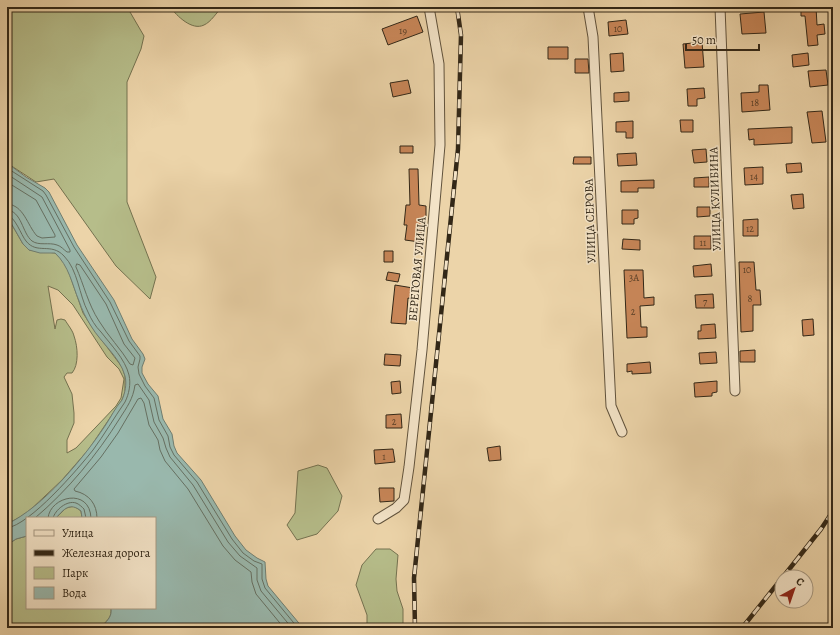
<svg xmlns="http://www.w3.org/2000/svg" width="840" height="635" viewBox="0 0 840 635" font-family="Alegreya,serif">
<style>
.green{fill:#b6bd8a;stroke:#747250;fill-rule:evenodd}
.water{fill:#99b8ad;stroke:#707e71}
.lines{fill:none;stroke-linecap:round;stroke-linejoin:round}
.shore{stroke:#667062;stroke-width:1}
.building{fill:#c88658;stroke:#322717}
.street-casing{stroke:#60523c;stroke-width:11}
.street{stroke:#f3e3c7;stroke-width:9}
.rail-casing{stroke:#322717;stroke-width:4.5}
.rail{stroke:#f3e3c7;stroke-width:3;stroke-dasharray:9;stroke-linecap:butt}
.labels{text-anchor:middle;stroke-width:3;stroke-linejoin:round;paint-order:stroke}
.number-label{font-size:10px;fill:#583f27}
.street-label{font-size:12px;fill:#322717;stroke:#f3e3c7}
</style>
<rect width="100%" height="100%" fill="#ecd4a9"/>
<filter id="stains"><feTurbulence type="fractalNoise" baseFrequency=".005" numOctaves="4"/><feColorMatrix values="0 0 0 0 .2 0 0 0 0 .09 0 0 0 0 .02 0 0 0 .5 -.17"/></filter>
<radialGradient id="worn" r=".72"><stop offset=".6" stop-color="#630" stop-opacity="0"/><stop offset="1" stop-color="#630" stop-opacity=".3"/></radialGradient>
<path class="green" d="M7 7H126L130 12 144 36 141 49 127 82V202L156 277 150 299 116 266 54 179 36 182 7 163Z
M170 7H222C217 12 211 22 204 25 192 31 177 16 170 7Z
M7 216 23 244 29 250 55 253 62 260 67 267 83 313 92 327 122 367 125 376V392L122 400 89 449 62 480 26 514 7 524ZM48 286 58 290 73 305 107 357 119 369 124 379 121 398 116 406 76 448 67 453V440L74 423V413L72 394 64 377 67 373H72C79 365 78 347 74 336 73 331 68 325 65 320L61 319 57 320 55 329Z
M318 465 327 468 342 496 338 511 317 534 297 540 287 525 295 513 298 471Z
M74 506 81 511 82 518H56L66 508Z
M27 536V608H111C112 617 108 619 103 625V628H7V545L16 539Z
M376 549H390L398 555 396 579 397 591 403 609V628H367V615L356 585 362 565Z"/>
<path class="water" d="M7 163 26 177 45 188 49 192 77 245 114 300 132 339 143 354 145 359 142 367V373L148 384 158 396 163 419 172 434 174 446 177 453 201 480 235 536 246 550 257 558 265 562 266 579 268 586 303 628H103V626C108 619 112 617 111 608H155V518H82L81 511C70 502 64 509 56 518H27V536L16 539 7 545V524C43 507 83 459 105 426 111 417 115 408 122 400 125 393 127 384 125 376 120 357 101 343 91 326 86 318 82 310 79 301 72 284 69 266 55 253H40L29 250 23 244 7 216Z"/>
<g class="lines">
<path class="shore" d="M7 168 43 191 46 195 74 247 110 302 129 341 140 356V359L138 367 139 374 145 386 154 398 159 420 168 436 170 447 174 455 197 482 232 539 243 553 254 561 262 564V579L265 588 298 628
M7 174 42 197 70 250V252H67C64 250 61 246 57 245 49 242 39 246 32 241 22 233 22 211 7 210
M7 182 36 200 55 235V237L42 238 37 236C27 225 24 205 7 204
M7 215C15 216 21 235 26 241 37 255 51 242 64 256 78 270 79 295 88 312 91 319 95 326 101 332 111 345 125 359 129 375 131 384 129 394 125 402 114 418 104 435 93 450 78 469 30 525 7 528
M77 264 80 265 106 304 124 344 135 358 133 365 130 364C121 349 108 336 99 321 88 304 84 285 76 267Z
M35 518C68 490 97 455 120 418 127 407 133 399 135 385L138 384 149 400 154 422 163 438 166 448 170 457 193 485 228 542 240 556 257 568V580L261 591 292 628
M48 518C50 496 90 487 91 518
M53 518C55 510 67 500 76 503 79 504 82 507 84 509L86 518
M97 518C97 504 89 494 75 491L74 489 101 457 118 433 138 399 141 398 144 403 149 425 158 440 160 450 165 461 188 489 223 546 235 560 251 572 252 582 256 594 284 628"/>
</g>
<path class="building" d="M801 7H816L817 25 824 24 825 34 817 35 818 45 808 46 805 16H801Z
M764 12 766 33 742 34 740 14Z
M417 16 423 32 388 45 382 29Z
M626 20 628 34 609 36 608 22Z
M702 42 704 67 685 68 683 44Z
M548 47H568V59H548Z
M623 53 624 71 611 72 610 54Z
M808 53 809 65 793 67 792 55Z
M575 59H588L589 73H575Z
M826 70 828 85 810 87 808 71Z
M408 80 411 93 393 97 390 83Z
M759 85H768L770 110 742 112 741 93 759 92Z
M704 88 705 98 697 99V106H688L687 89Z
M629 92V101L614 102V93Z
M822 111 826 142 812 143 807 112Z
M680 120H693V132H681Z
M633 121V138H626V132H616V122Z
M792 127V143L754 145V139L749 140 748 129Z
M400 146H413V153H400Z
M706 149 707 162 694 163 692 150Z
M636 153 637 165 618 166 617 154Z
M574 157H591V164H573Z
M801 163 802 172 787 173 786 164Z
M763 167V184L745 185 744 168Z
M409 169H418L419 205 426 206V220L423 219 420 242 405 240 407 225H404L406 205H410Z
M709 177V187H694V178Z
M654 180V188H638V192H621V181Z
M803 194 804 208 793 209 791 195Z
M697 207H710V216L697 217Z
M622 210H638V218L634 219V224H622Z
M758 219V236H743V220Z
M694 236H711V249H694Z
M623 239 640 240V250L622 249Z
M384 251H393V262H384Z
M739 262H754L756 290H760L761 305H753V331L741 332Z
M711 264 712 276 694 277 693 266Z
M624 270H643L644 298 654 297V305L640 306 641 327H647V337L627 338Z
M388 272 400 274 398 282 386 280Z
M395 285 413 288 412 299 408 298 406 324 391 323Z
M713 294 714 308H696L695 295Z
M813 319 814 335 803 336 802 320Z
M715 324 716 338 698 339V331H701V325Z
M755 350V362H740V351Z
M716 352 717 363 700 364 699 353Z
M385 354 401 355 400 366 384 365Z
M650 362 651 373 632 374V371L627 372V364Z
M400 381 401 393 392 394 391 382Z
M717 381V392L712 393V396L695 397 694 383Z
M401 414 402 428H386V415Z
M500 446 501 460 489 461 487 448Z
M393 449 395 462 375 464 374 450Z
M379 488H394V501L380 502Z"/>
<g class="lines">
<defs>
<path id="street" d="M588 7 593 37 611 406 622 432
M720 7 735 391
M378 519 396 508 404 500 409 467 422 350 440 145 439 64 429 7"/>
</defs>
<use href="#street" class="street-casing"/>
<use href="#street" class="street"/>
<defs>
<path id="rail" d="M783 577 821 529 833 511
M415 628 414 578 458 149 461 35 457 7
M742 628 782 578"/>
</defs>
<use href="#rail" class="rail-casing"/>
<use href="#rail" class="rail"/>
</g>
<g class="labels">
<g class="number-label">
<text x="618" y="32">10</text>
<text x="403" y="34">19</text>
<text x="755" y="106">18</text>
<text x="754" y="180">14</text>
<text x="750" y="232">12</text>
<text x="703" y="246">11</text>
<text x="747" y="273">10</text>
<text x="634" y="281">3А</text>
<text x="750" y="302">8</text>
<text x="705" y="305">7</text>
<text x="633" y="315">2</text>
<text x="394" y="425">2</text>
<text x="384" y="460">1</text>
</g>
<g class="street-label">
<text transform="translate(715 199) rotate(-92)" y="4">УЛИЦА КУЛИБИНА</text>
<text transform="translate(590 221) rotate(-92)" y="4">УЛИЦА СЕРОВА</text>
<text transform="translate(417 269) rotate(-85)" y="4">БЕРЕГОВАЯ УЛИЦА</text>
</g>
</g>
<rect width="840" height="635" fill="none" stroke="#ecd4a9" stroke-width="24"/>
<rect x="8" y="8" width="824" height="619" fill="none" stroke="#322717" stroke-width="2"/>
<rect x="12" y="12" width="816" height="611" fill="none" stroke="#322717"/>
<rect x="26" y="517" width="130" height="92" fill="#f3e3c7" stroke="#a69881"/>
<rect x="34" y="530" width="20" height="6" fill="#f3e3c7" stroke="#a69881"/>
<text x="62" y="537" font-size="12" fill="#322717">Улица</text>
<rect x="34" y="550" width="20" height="6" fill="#322717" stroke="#a69881"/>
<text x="62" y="557" font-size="12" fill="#322717">Железная дорога</text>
<rect x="34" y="567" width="20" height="12" fill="#b6bd8a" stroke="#a69881"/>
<text x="62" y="577" font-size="12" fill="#322717">Парк</text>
<rect x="34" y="587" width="20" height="12" fill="#99b8ad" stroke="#a69881"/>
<text x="62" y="597" font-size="12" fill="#322717">Вода</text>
<g transform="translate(794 589) rotate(40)"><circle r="19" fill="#f3e3c7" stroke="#a69881"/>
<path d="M0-3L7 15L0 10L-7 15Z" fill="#8f2418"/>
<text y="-6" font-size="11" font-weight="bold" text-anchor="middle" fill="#322717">С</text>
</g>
<path d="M686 44v6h73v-6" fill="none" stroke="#322717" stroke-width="2"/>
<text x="692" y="44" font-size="12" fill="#322717" stroke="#f3e3c7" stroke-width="3" paint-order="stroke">50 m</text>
<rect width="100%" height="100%" filter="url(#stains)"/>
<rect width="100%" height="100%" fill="url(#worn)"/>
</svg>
